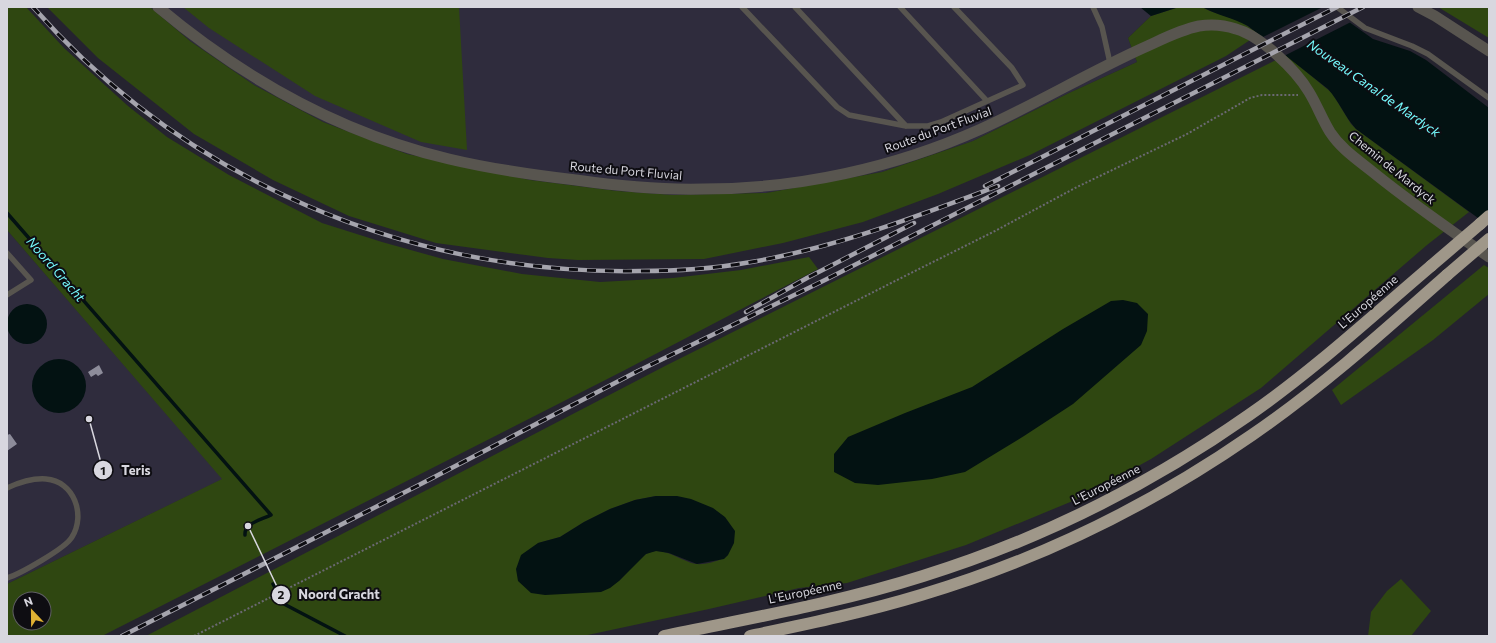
<svg xmlns="http://www.w3.org/2000/svg" width="1496" height="643" viewBox="0 0 1496 643" font-family="Commissioner,sans-serif">
<style>
.built{fill:#2f2c3d}
.green{fill:#2f4711;fill-rule:evenodd}
.water{fill:#031212}
.pier{fill:#25232f}
.lines{fill:none;stroke-linecap:round;stroke-linejoin:round}
.stream{stroke:#031212;stroke-width:3.5}
.building{fill:#8d8c9a}
.path{stroke:#6b6973;stroke-width:2;stroke-dasharray:2 2;stroke-linecap:butt}
.service{stroke:#58554f;stroke-width:5.5}
.minor{stroke:#58554f;stroke-width:11}
.motorway{stroke:#9f9789;stroke-width:12}
.rail-casing{stroke:#a5a4ad;stroke-width:4.5}
.rail{stroke:#0e0d12;stroke-width:3;stroke-dasharray:9;stroke-linecap:butt}
.motorway-bridge{stroke:#9f9789;stroke-width:12}
.labels{text-anchor:middle;stroke-width:4;stroke-linejoin:round;paint-order:stroke}
.street-label{font-size:12px;fill:#d8d7df;stroke:#0e0d12}
.water-label{font-size:13px;font-style:italic;fill:#75fafd;stroke:#0e0d12}
.leader{fill:none;stroke:#d8d7df;stroke-width:1.5}
.callout-dot{fill:#d8d7df;stroke:#0e0d12;stroke-width:1.5}
.mark-label{font-size:12px;text-anchor:middle;font-weight:bold;fill:#111}
.callout-label{font-size:13px;text-anchor:middle;font-weight:bold;fill:#d8d7df;stroke:#0e0d12;stroke-width:4;stroke-linejoin:round;paint-order:stroke}
</style>
<rect width="100%" height="100%" fill="#25232f"/>
<path class="built" d="M150 7H1140L1151 16 1128 38 1137 62 1069 93 973 141 882 172 766 193 673 195 617 191 530 180 407 154 323 122 254 85 190 41Z
M7 230 223 479 7 584Z"/>
<path class="green" d="M7 7H26L64 48 128 106 167 137 229 175 322 223 382 242 443 259 522 274 600 282 673 278 741 270 809 257 818 269 623 371 102 636H7V584L222 479 7 230ZM20 599H44V623H20Z
M47 7H150L190 41 254 85 323 122 407 154 530 180 617 191 673 195 766 193 882 172 973 141 1069 93 1137 62 1128 38 1151 16 1179 7H1202L1210 11 1240 21 1259 34 1226 56 1030 155 938 194 863 222 783 243 704 259 578 260 548 258 436 243 349 216 273 180 194 134 98 58Z
M183 7H459L467 150 421 142 315 96 209 28Z
M1438 7H1489V38Z
M1286 55 1332 93 1351 124 1356 129 1469 212 1427 245 1261 388 1151 459 1080 498 966 545 847 583 799 588 709 609 583 636H146L665 366ZM656 496H677L728 555C721 561 705 565 696 564 680 561 662 544 646 554 638 559 626 574 619 581L538 543 560 537 584 522 610 509 635 500Z
M1484 265 1489 268V294L1433 340 1341 405 1332 390Z
M1401 579 1431 611 1411 636H1368L1371 612 1387 591Z"/>
<path class="water" d="M1140 7H1179L1151 16Z
M1202 7H1328L1373 39 1410 51 1426 60 1489 108V226L1356 129C1345 117 1339 101 1328 89L1248 26C1233 18 1217 15 1202 7Z
M1123 300 1137 303 1148 314 1147 331 1141 345 1073 404 1024 436 965 472 932 479 878 485 855 483 834 472V454L848 437 905 413 972 387 1063 329 1111 301Z
M7 324a20 20 0 1 1 40 0a20 20 0 1 1-40 0Z
M32 386a27 27 0 1 1 54 0a27 27 0 1 1-54 0Z
M656 496H677L691 499 713 508 725 517 735 531 734 543 728 555 724 559 697 564 669 553 656 551 646 554 619 581 610 588 601 592 545 595 531 593 518 581 516 569 521 555 538 543 560 537 584 522 610 509 635 500Z"/>
<path class="pier" d="M1323 7H1331L1351 22 1284 56 1261 38Z"/>
<g class="lines">
<path class="stream" d="M7 213 271 515C261 520 244 523 245 535
M273 584 284 604 345 636"/>
</g>
<path class="building" d="M99 365 103 373 98 376 96 374 91 377 88 372Z
M10 434 17 444 7 451V435Z"/>
<g class="lines">
<path class="path" d="M194 636 907 275 995 231 1077 187 1187 134 1250 98 1262 95H1298"/>
<path class="service" d="M742 7 837 107 849 115 906 126H928L941 122 1023 85 1012 68 954 7
M795 7 906 126
M900 7 987 101
M1093 7 1102 27 1110 63
M1337 7 1365 28 1412 46 1428 54 1489 98
M7 253 31 280 7 295
M7 488C18 483 33 478 46 479 74 481 86 515 72 537 66 548 20 574 7 578"/>
<path class="minor" d="M158 7C244 79 340 133 449 159 491 169 533 175 576 180 618 186 661 190 703 189 798 189 894 168 981 129 1036 104 1088 73 1143 48 1161 40 1179 30 1199 26 1211 24 1224 25 1236 29 1261 36 1296 70 1309 92 1317 105 1322 119 1330 132 1341 149 1358 160 1374 173 1411 203 1450 230 1489 257
M1418 7 1435 16 1489 51"/>
<path class="motorway" d="M1480 224 1489 216
M664 636C750 618 838 603 923 576 1039 540 1149 485 1249 415 1314 370 1371 317 1431 266
M750 636C807 624 865 612 921 595 1039 560 1151 505 1252 435 1322 387 1384 331 1447 275"/>
<defs>
<path id="rail" d="M33 7C186 181 409 275 640 271 675 271 711 269 745 263 833 249 915 217 998 186
M985 186 1337 7
M746 312 807 278 914 223
M122 636 417 486 638 371 825 280 1363 7"/>
</defs>
<use href="#rail" class="rail-casing"/>
<use href="#rail" class="rail"/>
<path class="motorway-bridge" d="M1431 266 1480 224
M1447 275 1489 239"/>
</g>
<g class="labels">
<g class="street-label">
<text transform="translate(938 130) rotate(-20)" y="4">Route du Port Fluvial</text>
<text transform="translate(1392 168) rotate(39)" y="4">Chemin de Mardyck</text>
<text transform="translate(626 171) rotate(5)" y="4">Route du Port Fluvial</text>
<text transform="translate(1368 302) rotate(-41)" y="4">L'Européenne</text>
<text transform="translate(1106 485) rotate(-27)" y="4">L'Européenne</text>
<text transform="translate(805 592) rotate(-12)" y="4">L'Européenne</text>
</g>
<g class="water-label">
<text transform="translate(1374 88) rotate(35)" y="5">Nouveau Canal de Mardyck</text>
<text transform="translate(56 269) rotate(49)" y="5">Noord Gracht</text>
</g>
</g>
<path class="leader" d="M89 419L103 470M248 526L281 595"/>
<g class="callout-dot">
<circle cx="89" cy="419" r="4"/>
<circle cx="248" cy="526" r="4"/>
<circle cx="103" cy="470" r="10"/>
<circle cx="281" cy="595" r="10"/>
</g>
<g class="mark-label">
<text x="103" y="475">1</text>
<text x="281" y="599">2</text>
</g>
<g class="callout-label">
<text x="136" y="475">Teris</text>
<text x="339" y="599">Noord Gracht</text>
</g>
<rect width="1496" height="643" fill="none" stroke="#d8d7df" stroke-width="16"/>
<g transform="translate(32 611) rotate(338)"><circle r="19" fill="#0e0d12" stroke="#5f5e64"/>
<path d="M0-3L7 15L0 10L-7 15Z" fill="#dfb133"/>
<text y="-6" font-size="11" font-weight="bold" text-anchor="middle" fill="#d8d7df">N</text>
</g>
</svg>
